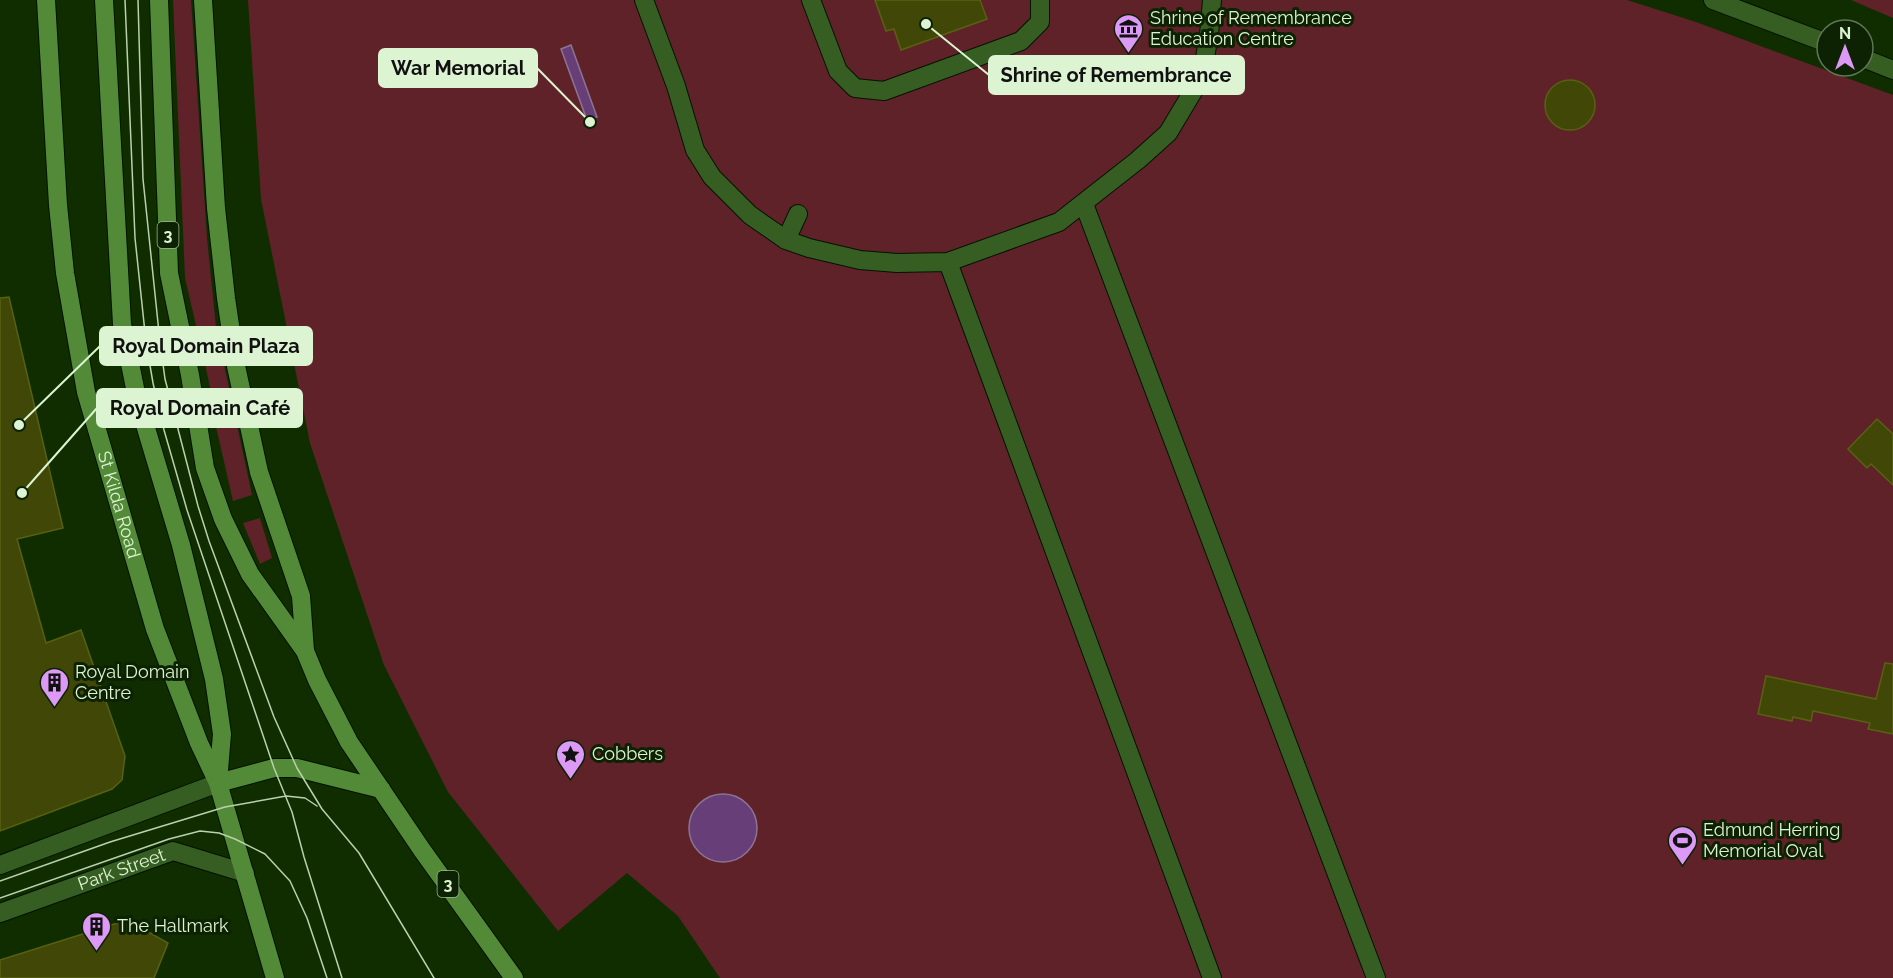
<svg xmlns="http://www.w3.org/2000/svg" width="1893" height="978" viewBox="0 0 1893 978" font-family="Raleway,sans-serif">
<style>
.green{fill:#602229}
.water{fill:#683e78;stroke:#8b7593;stroke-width:1.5}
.building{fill:#414807;stroke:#586111;stroke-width:1.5}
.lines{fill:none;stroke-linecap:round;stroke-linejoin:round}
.street-casing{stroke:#021300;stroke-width:20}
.secondary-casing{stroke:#021300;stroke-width:20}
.primary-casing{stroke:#021300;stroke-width:20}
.street{stroke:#365e22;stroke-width:18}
.secondary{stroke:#365e22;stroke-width:18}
.primary{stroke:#538a38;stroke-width:18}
.tram{stroke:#b9d1ae;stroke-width:1.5}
.labels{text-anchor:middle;stroke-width:6;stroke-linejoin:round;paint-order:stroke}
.shield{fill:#0d2203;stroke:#9fb595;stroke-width:1.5}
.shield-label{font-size:16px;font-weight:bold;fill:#ddf4d3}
.poi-label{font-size:18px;fill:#ddf4d3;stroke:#0d2203;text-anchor:start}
.street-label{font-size:18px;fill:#ddf4d3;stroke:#0d2203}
.leader{fill:none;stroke:#ddf4d3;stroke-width:2}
.callout-dot{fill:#ddf4d3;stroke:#0d2203;stroke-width:2}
.callout{fill:#ddf4d3;stroke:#ddf4d3;stroke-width:2}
.callout-label{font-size:20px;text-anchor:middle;font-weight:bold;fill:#111}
</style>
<rect width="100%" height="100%" fill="#102d00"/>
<path class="green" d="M173 0H191L207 238 216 327 252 495 233 501 214 418 210 387 205 364 185 278Z
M248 0H1627L1696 22 1893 95V978H720L678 916 627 873 558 931 448 792 384 665 310 443 261 199Z
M1851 0H1893V18Z
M260 518 272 558 260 564 243 523Z"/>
<path class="water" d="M571 45 597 117 587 120 561 49Z
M689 828a34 34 0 1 1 68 0a34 34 0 1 1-68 0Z"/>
<path class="building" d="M875 0H980L987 19 901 50 894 29 886 31Z
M1545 105a25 25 0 1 1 50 0a25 25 0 1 1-50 0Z
M9 297 63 528 17 539 46 643 81 630 125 756 122 780 112 789 0 831V298Z
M1877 419 1893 434V485L1871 464 1867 468 1848 449Z
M1885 663 1893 664V734L1868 729 1870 723 1813 711 1811 721 1793 717 1792 721 1758 714 1766 676 1876 699Z
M127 920 168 943 154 978H0V960Z"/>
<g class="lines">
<defs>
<path id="street" d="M644 0 676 86 695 150 712 177 750 215 786 240 809 248 860 260 897 263 948 262 1059 222 1138 160 1168 133 1195 88 1204 63 1209 35 1212 0
M811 0 838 71 855 88 884 91 1021 41 1040 22V0
M1169 77 1195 88
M1084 204 1376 978
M786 240 798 214
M948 262 1212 978"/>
<g id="secondary">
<path d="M1713 0 1827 43"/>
<path d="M1863 58 1893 70"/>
<path d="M0 865 218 783"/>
<path id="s1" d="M0 913 173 851 245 873"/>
</g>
<g id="primary">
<path id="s2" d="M46 0 58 205 65 273 86 392 155 629 199 743 218 783 275 978"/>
<path d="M104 0 122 324 137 398 181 545 214 679 222 734 218 782"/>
<path d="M159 0 169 273 190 375 205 468 223 519 250 574 305 651 317 680 349 742 422 850 514 978"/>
<path d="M203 0 216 208 226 298 236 366 259 472 301 596 305 651"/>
<path d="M218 783 274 768H297L381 789"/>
</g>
</defs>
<use href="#street" class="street-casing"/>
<use href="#secondary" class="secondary-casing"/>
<use href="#primary" class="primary-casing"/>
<use href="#street" class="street"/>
<use href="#secondary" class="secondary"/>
<use href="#primary" class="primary"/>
<path class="tram" d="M125 0 135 238 146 342 153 383 164 430 187 510 274 768 292 812 304 857 342 978
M138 0 143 179 160 342 165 379 198 506 209 541 274 717 297 768 322 809 359 853 434 978
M0 881 110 842 225 807 286 796 305 798 317 806
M0 898 169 839 200 831 219 833 235 839 265 854 290 881 307 918 327 978"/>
</g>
<defs>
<symbol id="museum-pin" viewBox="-11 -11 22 30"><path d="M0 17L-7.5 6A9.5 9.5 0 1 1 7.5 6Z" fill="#dc99f5" stroke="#0d2203"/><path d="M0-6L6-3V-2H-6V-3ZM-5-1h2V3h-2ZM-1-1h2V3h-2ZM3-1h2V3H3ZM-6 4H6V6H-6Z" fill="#111"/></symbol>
<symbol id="building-pin" viewBox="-11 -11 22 30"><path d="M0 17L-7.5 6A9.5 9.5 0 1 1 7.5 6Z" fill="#dc99f5" stroke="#0d2203"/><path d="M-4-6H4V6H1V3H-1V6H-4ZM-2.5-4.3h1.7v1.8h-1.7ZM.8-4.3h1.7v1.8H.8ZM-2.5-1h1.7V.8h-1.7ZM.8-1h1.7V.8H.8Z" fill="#111"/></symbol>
<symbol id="sight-pin" viewBox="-11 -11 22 30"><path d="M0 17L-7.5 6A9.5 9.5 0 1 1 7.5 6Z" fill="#dc99f5" stroke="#0d2203"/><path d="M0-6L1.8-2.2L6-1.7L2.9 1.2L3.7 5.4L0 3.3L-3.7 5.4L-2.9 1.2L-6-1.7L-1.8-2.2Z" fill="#111"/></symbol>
<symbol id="stadium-pin" viewBox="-11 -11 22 30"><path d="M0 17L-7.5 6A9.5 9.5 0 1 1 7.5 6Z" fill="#dc99f5" stroke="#0d2203"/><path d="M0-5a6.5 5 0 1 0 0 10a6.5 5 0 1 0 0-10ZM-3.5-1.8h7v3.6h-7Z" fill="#111"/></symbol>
</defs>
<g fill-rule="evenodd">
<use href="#museum-pin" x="1112" y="12" width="33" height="45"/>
<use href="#building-pin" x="38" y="666" width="33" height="45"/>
<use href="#sight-pin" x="554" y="738" width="33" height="45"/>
<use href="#stadium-pin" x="1666" y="824" width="33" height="45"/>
<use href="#building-pin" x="80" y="910" width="33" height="45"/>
</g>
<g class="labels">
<g class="shield">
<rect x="157.5" y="222" width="21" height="26" rx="4.5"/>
<rect x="437.5" y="871" width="21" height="26" rx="4.5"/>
</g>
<g class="shield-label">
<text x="168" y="241">3</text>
<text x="448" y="890">3</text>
</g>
<g class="poi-label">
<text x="1150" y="24">Shrine of Remembrance<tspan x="1150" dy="21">Education Centre</tspan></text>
<text x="75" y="678">Royal Domain<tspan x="75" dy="21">Centre</tspan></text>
<text x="592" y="760">Cobbers</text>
<text x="1703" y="836">Edmund Herring<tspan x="1703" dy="21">Memorial Oval</tspan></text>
<text x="117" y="932">The Hallmark</text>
</g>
<g class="street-label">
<text dy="6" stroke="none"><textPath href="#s2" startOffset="512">St Kilda Road</textPath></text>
<text dy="6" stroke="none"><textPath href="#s1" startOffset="129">Park Street</textPath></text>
</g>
</g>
<path class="leader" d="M590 122L537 68M926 24L989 75M19 425L100 346M22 493L97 408"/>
<g class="callout-dot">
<circle cx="590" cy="122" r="6"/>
<circle cx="926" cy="24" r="6"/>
<circle cx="19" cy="425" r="6"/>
<circle cx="22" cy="493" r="6"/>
</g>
<g class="callout">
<rect x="379" y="49" width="158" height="38" rx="6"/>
<rect x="989" y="56" width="255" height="38" rx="6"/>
<rect x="100" y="327" width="212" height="38" rx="6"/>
<rect x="97" y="389" width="205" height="38" rx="6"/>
</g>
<g class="callout-label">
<text x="458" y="75">War Memorial</text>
<text x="1116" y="82">Shrine of Remembrance</text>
<text x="206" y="353">Royal Domain Plaza</text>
<text x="200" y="415">Royal Domain Café</text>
</g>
<g transform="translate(1845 48)"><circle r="28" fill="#0d2203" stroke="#607656" stroke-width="1.5"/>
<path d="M0-4.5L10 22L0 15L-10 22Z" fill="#dc99f5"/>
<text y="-9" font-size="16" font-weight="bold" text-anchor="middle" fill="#ddf4d3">N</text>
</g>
</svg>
